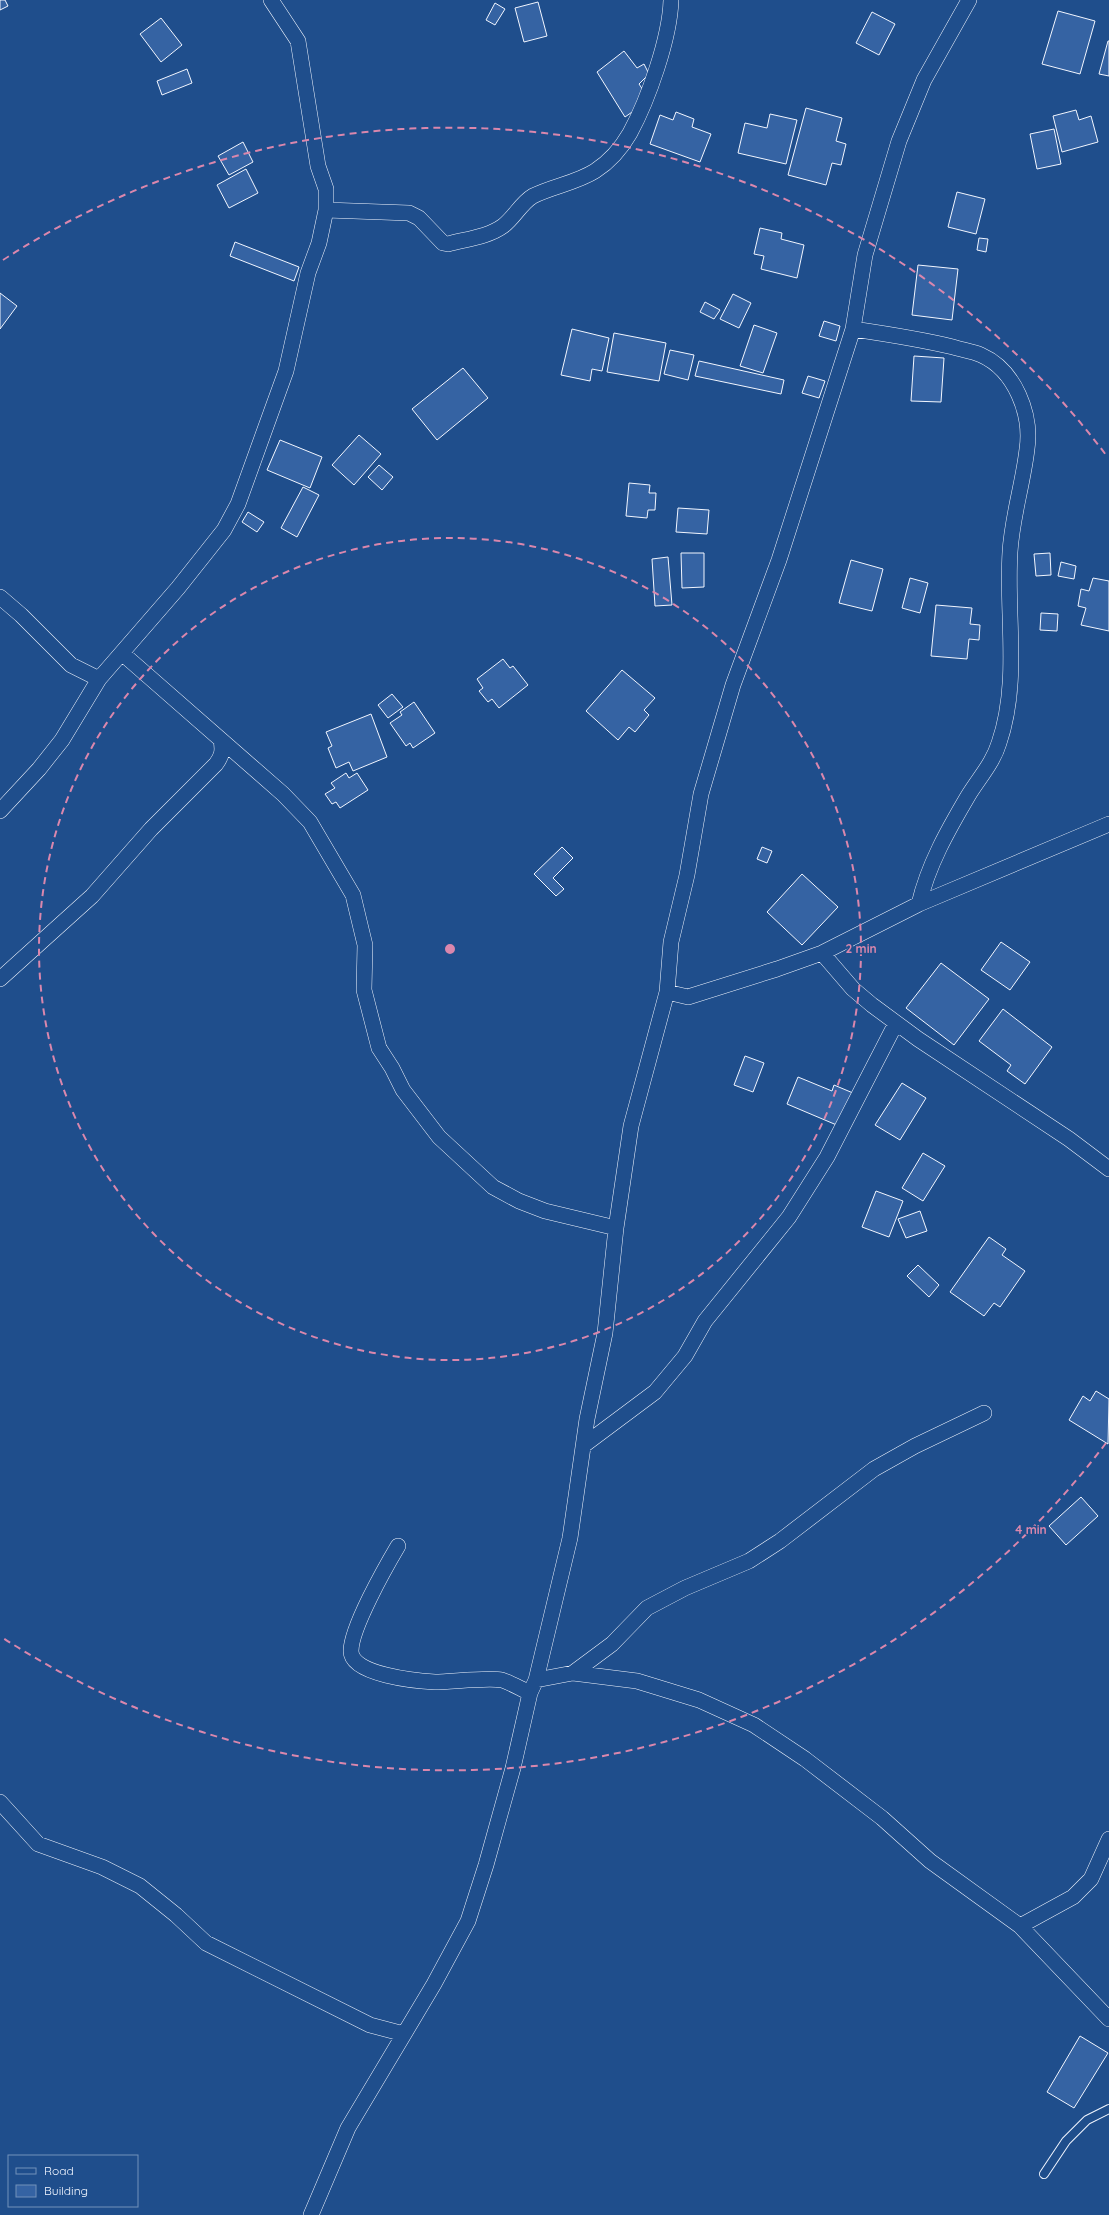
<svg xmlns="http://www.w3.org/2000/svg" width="1109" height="2215" viewBox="0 0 1109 2215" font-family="Quicksand,sans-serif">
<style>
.building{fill:#3563a3;stroke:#f2f6ff}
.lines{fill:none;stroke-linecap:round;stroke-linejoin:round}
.lane-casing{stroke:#f2f6ff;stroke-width:10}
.street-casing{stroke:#f2f6ff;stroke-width:16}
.lane{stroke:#1f4e8c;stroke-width:8}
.street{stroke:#1f4e8c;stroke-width:15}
.ring{fill:none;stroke:#da87ad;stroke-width:2;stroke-dasharray:7 5}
.centre{fill:#da87ad;stroke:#1f4e8c;stroke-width:2}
.ring-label{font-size:12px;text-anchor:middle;font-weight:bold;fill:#da87ad;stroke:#1f4e8c;stroke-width:3;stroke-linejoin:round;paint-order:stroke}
</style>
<rect width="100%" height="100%" fill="#1f4e8c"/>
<path class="building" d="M0 0H5L8 6 0 10Z
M538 2 547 36 524 42 515 8Z
M495 3 505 9 495 25 486 20Z
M1058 11 1095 21 1080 74 1042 64Z
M872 12 895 24 879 55 856 43Z
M161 18 182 45 161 62 140 34Z
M1108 41H1109V76L1099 74Z
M624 51 637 68 644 64 649 74 639 84 643 90 635 110 625 117 597 72Z
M187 69 192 83 162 95 157 81Z
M806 108 842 118 836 141 846 144 841 165 832 163 826 185 788 175Z
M1076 110 1079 120 1091 116 1098 142 1062 152 1053 116Z
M676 112 694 119 692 127 711 134 700 162 650 144 660 115 673 120Z
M770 114 797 120 786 164 738 153 745 123 767 128Z
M1054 129 1061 164 1037 169 1030 134Z
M243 142 253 162 229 175 218 156Z
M246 169 258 193 229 208 217 185Z
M957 192 985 199 976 234 948 227Z
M760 228 782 233 781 239 804 245 797 278 761 269 764 256 754 254Z
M979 238 988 239 986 252 977 250Z
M235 242 299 267 294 281 230 256Z
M918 265 958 269 952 320 912 315Z
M0 293 17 306 0 329Z
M733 294 751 303 739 328 720 319Z
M705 302 720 310 714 319 700 312Z
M824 321 840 326 836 341 819 336Z
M754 325 777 333 763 373 740 366Z
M572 329 609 338 602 371 592 369 590 381 561 375Z
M614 333 666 343 659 381 607 372Z
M670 350 694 355 688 380 664 374Z
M914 356 944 358 941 402 911 401Z
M699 361 784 380 781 394 695 376Z
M463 368 488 398 437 440 412 409Z
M808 376 825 381 819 398 802 393Z
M359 435 381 454 354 485 332 465Z
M280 440 322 457 310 488 267 470Z
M379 465 393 477 382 490 368 477Z
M629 483 650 485 649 493H656L655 510H648L647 518 626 516Z
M303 487 319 495 297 537 281 528Z
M678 508 709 510 707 534 676 532Z
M248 512 264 522 257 532 242 522Z
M681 553H704V587L682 588Z
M1050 553 1051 575 1036 576 1034 554Z
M668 557 672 605 655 606 652 559Z
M851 560 883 569 872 611 839 603Z
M1061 562 1076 566 1074 579 1058 576Z
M910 578 928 583 920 613 902 608Z
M1093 578 1109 581V631L1081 625 1086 608 1078 606 1081 589 1089 591Z
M936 605 972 608 970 624 980 625 979 640 969 639 967 659 931 656Z
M1041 613 1058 614 1057 631 1040 630Z
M503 659 510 668 513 666 528 685 499 708 492 699 488 702 479 691 483 688 477 679Z
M622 670 655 698 644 710 649 715 635 732 629 727 618 740 586 711Z
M392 694 403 707 388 718 378 705Z
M414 702 435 733 413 748 410 743 406 746 390 723 402 715 400 712Z
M371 714 387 757 353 771 349 762 336 768 328 748 332 746 326 732Z
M346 773 349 778 357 773 368 790 340 808 336 802 332 804 325 794 335 788 331 783Z
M562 847 573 858 553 878 564 889 556 896 534 874Z
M762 847 772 851 767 863 757 859Z
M802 874 838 907 802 945 767 912Z
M1001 942 1030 962 1010 990 981 970Z
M941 963 989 999 954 1045 906 1008Z
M1003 1009 1052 1047 1025 1084 1007 1071 1011 1065 979 1041Z
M745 1056 764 1063 753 1092 734 1085Z
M798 1077 832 1091 834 1085 853 1093 839 1126 787 1104Z
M902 1083 926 1098 900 1140 875 1125Z
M923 1153 945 1166 923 1201 902 1188Z
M876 1191 903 1201 889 1237 862 1227Z
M920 1211 927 1231 906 1238 898 1219Z
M989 1237 1006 1249 1002 1255 1025 1271 1000 1307 994 1303 984 1316 950 1292Z
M918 1265 939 1285 929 1297 907 1276Z
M1096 1391 1109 1399 1108 1444 1069 1420 1083 1396 1090 1401Z
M1081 1497 1098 1516 1066 1545 1049 1526Z
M1080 2036 1108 2053 1074 2108 1047 2092Z"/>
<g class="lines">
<defs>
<path id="lane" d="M1044 2174 1066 2141 1087 2120 1109 2109"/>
<path id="street" d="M326 210 409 213 419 218 443 243 448 244C466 239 488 237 503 226 514 218 521 203 533 196 553 186 576 183 595 171 609 162 622 147 630 133 648 100 670 38 671 0
M853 329C887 334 920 339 953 347 962 350 972 351 981 355 1015 370 1032 414 1027 449 1023 484 1012 517 1010 552 1006 615 1020 682 999 743 993 763 979 778 968 796 948 830 928 865 919 904
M0 597 21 615 71 665 99 679
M123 654 283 794 310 822 353 895 365 945 364 990 379 1048 392 1068 403 1090 439 1137 493 1187 519 1201 545 1211 616 1228
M0 811 39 769 62 740 99 679 178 588 224 530 238 504 286 371 308 273 319 243 326 210V189L318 166 298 41 271 0
M822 953 853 989 872 1005 918 1039 1069 1139 1109 1169
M0 979 92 896 151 829 216 764C222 756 223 751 221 740
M667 992 688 997 777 969 822 953 919 904 1109 824
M584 1445 655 1392 685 1356 705 1321 789 1217 827 1157 896 1023
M398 1546C385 1568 351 1628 351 1651 351 1675 417 1681 435 1682 451 1682 488 1677 502 1680 511 1683 521 1689 530 1693
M573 1673 612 1644 647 1608 685 1588 749 1561 780 1541 874 1469 915 1446 984 1413
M536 1680 573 1673 637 1681 699 1700 754 1725 805 1759 882 1818 930 1861 1020 1926 1109 2019
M0 1802 38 1844 102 1867 140 1886 176 1915 206 1943 370 2025 404 2034
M1020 1926 1073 1897 1091 1879 1109 1839
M311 2215 348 2128 434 1984 468 1921 486 1865 513 1768 530 1693 536 1680 570 1538 587 1419 605 1333 616 1228 631 1126 667 992 671 942 687 875 701 794 733 685 779 560 853 329 865 255 899 141 924 80 969 0"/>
</defs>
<use href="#lane" class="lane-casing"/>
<use href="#street" class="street-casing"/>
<use href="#lane" class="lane"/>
<use href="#street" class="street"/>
</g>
<g class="ring">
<circle cx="450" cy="949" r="411"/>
<path d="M1106 1443A821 821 0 0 1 3 1638M3 260A821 821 0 0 1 1106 455"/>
</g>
<circle cx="450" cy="949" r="6" class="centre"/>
<g class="ring-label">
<text x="861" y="953">2 min</text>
<text x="1031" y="1534">4 min</text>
</g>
<rect x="8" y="2155" width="130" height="52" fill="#1f4e8c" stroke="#7391ba"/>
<rect x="16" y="2168" width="20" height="6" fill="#1f4e8c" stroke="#7391ba"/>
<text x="44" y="2175" font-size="12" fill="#f2f6ff">Road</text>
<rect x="16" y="2185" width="20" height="12" fill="#3563a3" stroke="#7391ba"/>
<text x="44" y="2195" font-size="12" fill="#f2f6ff">Building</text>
</svg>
